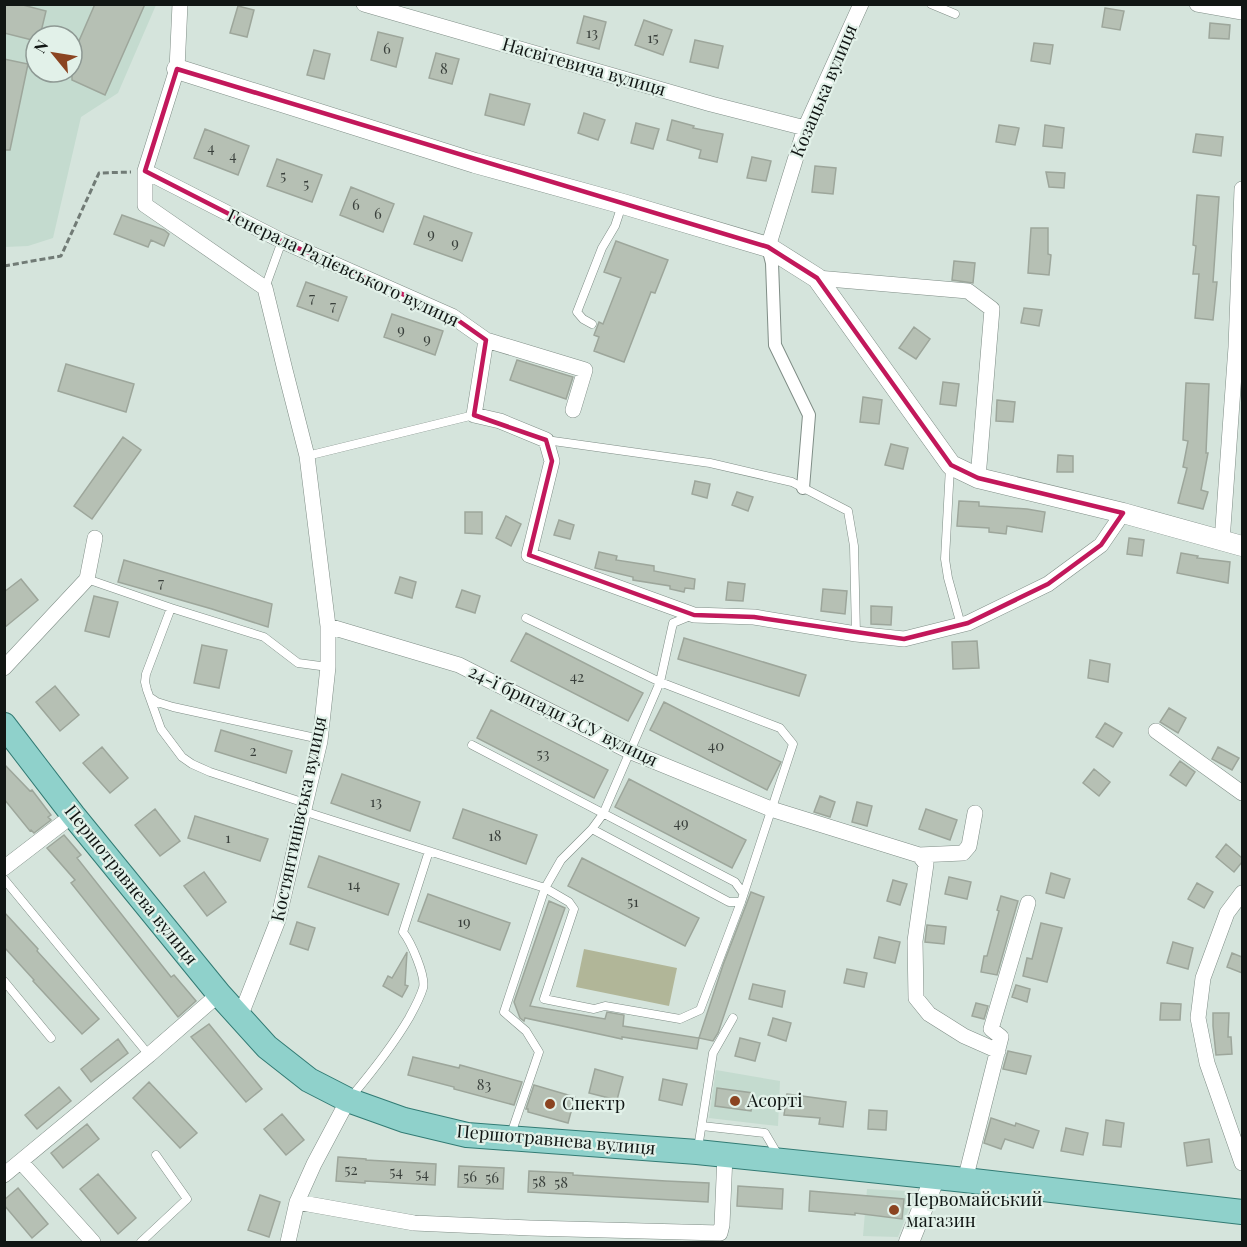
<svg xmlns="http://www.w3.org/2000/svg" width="1247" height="1247" viewBox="0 0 1247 1247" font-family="'Playfair Display',serif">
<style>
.built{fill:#c4dbcf;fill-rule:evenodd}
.green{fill:#b1b698}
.building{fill:#b6c0b4;stroke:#9da69b;stroke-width:1.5}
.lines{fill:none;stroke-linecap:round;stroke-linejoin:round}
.service-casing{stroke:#7f8d86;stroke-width:9}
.pedestrian-casing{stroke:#7f8d86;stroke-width:14}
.minor-casing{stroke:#7f8d86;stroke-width:16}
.tertiary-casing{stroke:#7f8d86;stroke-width:21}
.primary-casing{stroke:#327b74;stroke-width:26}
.path{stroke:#717b76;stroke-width:3;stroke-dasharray:6 3;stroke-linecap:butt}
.service{stroke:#fff;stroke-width:8}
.pedestrian{stroke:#fff;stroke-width:12}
.minor{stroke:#fff;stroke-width:15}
.tertiary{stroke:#fff;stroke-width:20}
.primary{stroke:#8fd1cb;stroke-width:24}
.marked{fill:none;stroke:#c2185b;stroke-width:4.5;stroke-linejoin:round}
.poi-dot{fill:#8b4421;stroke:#e2f1e9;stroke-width:2}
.labels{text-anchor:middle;stroke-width:4.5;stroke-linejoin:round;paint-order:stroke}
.number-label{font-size:15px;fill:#3a403c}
.street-label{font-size:18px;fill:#111614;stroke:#e2f1e9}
.poi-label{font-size:18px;fill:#111614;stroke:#e2f1e9;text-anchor:start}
</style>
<rect width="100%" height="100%" fill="#d5e4dc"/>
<path class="built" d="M5 5H156L118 93 81 117 53 238 28 246 5 247ZM36 36H72V72H36Z
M716 1070 780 1081 778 1126 709 1118Z
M867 1189 909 1191 914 1196 898 1237 863 1236Z"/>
<path class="green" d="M584 949 677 968 669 1006 576 987Z"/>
<path class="building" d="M4 4H19L46 11 40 36H36V41L4 33Z
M95 4H145L105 95 72 80V57Z
M238 6 254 10 247 37 230 33Z
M1105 8 1124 11 1120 30 1102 27Z
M584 16 606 22 599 49 577 43Z
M644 20 672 30 663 55 635 45Z
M1210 23 1230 25 1229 39 1209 38Z
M378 32 403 38 396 67 371 60Z
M695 40 723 46 718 68 690 62Z
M1034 43 1053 45 1050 64 1031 61Z
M314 50 330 54 324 79 307 75Z
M436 53 459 59 452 84 429 78Z
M4 59 28 64 10 150H4Z
M490 94 530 104 524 125 485 115Z
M584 113 605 120 598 140 578 133Z
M672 120 694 126 693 128 723 134 717 162 699 158 701 150 667 140Z
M636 123 659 129 653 149 631 143Z
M999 125 1019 128 1015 145 996 142Z
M1045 125 1064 128 1062 148 1043 146Z
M205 129 249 146 238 175 194 158Z
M1196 134 1223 137 1221 156 1193 152Z
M752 157 771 161 766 181 747 178Z
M277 159 322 175 312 202 267 186Z
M815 166 836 168 833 194 812 192Z
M1046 172 1065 173 1064 188 1049 187Z
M351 187 394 204 383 232 340 215Z
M1197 195 1219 197 1213 282H1217L1213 320 1195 318 1199 274H1193L1196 246 1193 245Z
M122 215 164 230 169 234 164 246 151 240 148 247 114 234Z
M424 216 472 233 462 261 414 244Z
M1031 228H1048V254L1051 255 1049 275 1028 273Z
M616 241 668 260 655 293 651 292 624 362 594 351 599 337 594 335 599 322 603 324 621 278 604 272Z
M954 261 975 263 973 283 952 280Z
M306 282 347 297 338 321 297 306Z
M1024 308 1042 310 1039 326 1021 323Z
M392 314 443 331 435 355 384 337Z
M914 327 930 339 916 359 899 348Z
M517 360 573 377 566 399 510 380Z
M66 364 134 384 126 412 58 391Z
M943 382 959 384 956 406 940 404Z
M1186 383 1209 384 1206 453H1208L1201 490 1208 492 1203 509 1178 503 1187 468 1183 467 1188 441 1183 440Z
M863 397 882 400 879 424 860 422Z
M997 400 1015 402 1013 422 996 421Z
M123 437 141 450 92 519 74 506Z
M891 444 908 448 903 469 885 465Z
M1058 455 1073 456V472H1057Z
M695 481 710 484 707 498 692 494Z
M737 492 753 497 748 511 732 505Z
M959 501 979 502V506L1027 509 1045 512 1042 532 1007 526 1006 534 989 532V528L957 526Z
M465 512H482V534L465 533Z
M506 516 521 524 511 546 496 538Z
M559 520 574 525 570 539 554 535Z
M1129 538 1144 540 1142 556 1127 554Z
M599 552 617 556 616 560 654 566V571L695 579 694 589 685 588 684 592 670 589V586L633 580V577L595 568Z
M1181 553 1198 556 1197 558 1230 562 1228 583 1177 573Z
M124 560 272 604 268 627 212 609 118 582Z
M400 577 416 582 412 598 395 593Z
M21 579 38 600 4 628V592Z
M728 582 745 584 743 601 726 600Z
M823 589 847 591 845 614 821 611Z
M462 590 480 596 475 613 456 607Z
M94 596 118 602 109 637 85 631Z
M871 606 892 607 891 625 871 624Z
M526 633 643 693 628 721 511 661Z
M684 638 806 675 799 696 678 659Z
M977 641 979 668 953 669 952 642Z
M202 645 227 650 219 688 194 683Z
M1090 660 1110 664 1108 682 1088 678Z
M55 686 79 715 60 731 36 702Z
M664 702 781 762 767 790 650 730Z
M1169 708 1186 718 1178 733 1160 722Z
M491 710 608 770 594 798 477 738Z
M1105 723 1122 733 1113 747 1096 737Z
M221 730 292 751 286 773 215 751Z
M102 747 128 778 110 793 83 763Z
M1218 747 1239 758 1232 770 1212 759Z
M1180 761 1195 772 1186 786 1170 775Z
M4 764 30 791 32 790 51 815 48 817 51 820 34 833 31 830 30 831 4 799Z
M1094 769 1110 782 1099 796 1083 783Z
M342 774 420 802 410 831 331 803Z
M629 779 746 840 732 868 615 807Z
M820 796 835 802 830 817 814 812Z
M857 802 872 806 867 826 852 822Z
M155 809 180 841 160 856 135 825Z
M463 809 537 835 526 864 453 838Z
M926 809 957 820 950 840 919 829Z
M195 816 268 839 260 861 188 838Z
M64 835 81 855 77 858 171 977 174 975 196 1001 178 1017 71 883 75 880 47 848Z
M1226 844 1242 858V862L1234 872 1216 857Z
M319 856 399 884 388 915 308 887Z
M582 858 699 918 685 946 568 886Z
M204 872 226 902 207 916 184 886Z
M1051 873 1070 879 1064 898 1046 893Z
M949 877 971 882 967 899 945 894Z
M893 880 907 884 900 905 887 901Z
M1197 883 1213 892 1204 908 1188 899Z
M751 892 764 897 718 1033 713 1041 699 1038 723 965Z
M428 894 510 923 500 950 418 921Z
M1001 896 1018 901 997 975 981 972 984 956H987L999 911 997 910Z
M549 901 565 908 530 1006 605 1019 607 1012 624 1015 623 1026 699 1038 697 1049 622 1037V1039L525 1018 524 1021 520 1018 514 1002Z
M4 912 38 949 37 951 99 1019 82 1034 33 981 34 980 4 947Z
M297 922 315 928 308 950 290 944Z
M1041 923 1062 928 1047 982 1023 976 1027 958 1032 959Z
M927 925 946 927 944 944 925 942Z
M879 937 900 942 895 963 874 958Z
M1173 942 1193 948 1188 969 1167 963Z
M407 952 405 985 408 986 402 997 383 986 388 976 392 978Z
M1232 953 1242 957V973L1227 967Z
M847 969 867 973 864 987 844 983Z
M753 984 785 991 782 1007 749 999Z
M1016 985 1030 989 1027 1002 1012 997Z
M976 1003 988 1006 984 1019 972 1016Z
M1161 1003 1181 1004 1180 1020H1160Z
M1213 1013H1229L1228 1037H1231L1232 1054 1216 1055 1213 1026Z
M773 1018 791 1023 786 1041 768 1035Z
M209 1024 262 1089 246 1102 191 1037Z
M740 1038 760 1043 755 1061 735 1056Z
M118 1039 128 1053 91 1082 81 1069Z
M1008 1051 1031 1056 1026 1074 1003 1069Z
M413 1057 459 1068 460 1065 522 1082 514 1105 454 1089V1087L408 1075Z
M595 1069 623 1077 617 1100 589 1093Z
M663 1079 687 1084 682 1105 659 1100Z
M149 1082 197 1133 180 1148 133 1098Z
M534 1085 575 1097 568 1123 528 1112V1109H526Z
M59 1087 71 1101 37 1129 25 1115Z
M717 1088 753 1093 751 1111 715 1106Z
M787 1094 846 1102 843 1127 819 1124 820 1118 784 1115Z
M869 1110 887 1111 886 1130 868 1129Z
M282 1114 304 1140 286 1155 264 1129Z
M991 1118 1015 1126 1016 1123 1039 1131 1033 1148 1005 1139 1001 1149 984 1143Z
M1106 1120 1124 1123 1121 1147 1103 1145Z
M87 1124 99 1139 63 1168 51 1153Z
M1066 1128 1088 1133 1083 1155 1061 1151Z
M1209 1139 1212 1162 1187 1166 1184 1143Z
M338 1157 366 1159V1160L436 1164 435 1185 365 1181V1183L336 1181Z
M459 1166 504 1168 503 1189 458 1187Z
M529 1171 573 1173V1175L666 1181 709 1183 708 1202 528 1192Z
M98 1174 136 1218 118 1234 80 1189Z
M738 1186 783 1189 782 1209 737 1206Z
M18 1188 48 1224 32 1238 4 1205V1200Z
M810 1191 904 1199 902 1219 855 1213V1215L809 1211Z
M260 1195 280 1202 269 1237 248 1230Z"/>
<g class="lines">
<defs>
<path id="service" d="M931 4 955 14
M265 288 282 241
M592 324 583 319 577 312 602 248 615 226 622 205
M546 440 710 463 792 482 848 511 854 546 856 634
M307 456 474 415
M950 467 945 559 948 578 961 625
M87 579 171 608 264 637 298 663 328 667
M171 608 146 674 145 682 147 690 161 729 182 757 192 764 210 772 305 803
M151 698 157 702 173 707 320 739
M472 745 735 882 743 893
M303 811 545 888 569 902 574 909 544 999 594 1009 605 1006 680 1019 700 1010 741 902 793 744 780 728 660 682 526 618
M592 829 729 902H741
M4 879 149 1055
M4 981 51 1038
M351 1097C372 1072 392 1047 409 1018 414 1009 420 998 423 988 426 976 411 942 403 932L429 851
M702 1126 765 1133 778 1155
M511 1134 539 1052 526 1031 504 1012 545 888 561 860 592 829 603 814 660 682 673 623 690 616
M698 1148 713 1053 733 1018
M141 1242 187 1199 156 1155"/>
<path id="pedestrian" d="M768 247 772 263 775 345 809 415 803 488"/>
<path id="minor" d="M180 4 177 69 145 171V205L265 288 285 370 307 456 328 626V667L320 741 278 920 240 1017
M364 4 711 104 805 128
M1197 4 1242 12
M145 171 282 241 452 316 486 340 474 415 500 421 546 440 552 461 529 555 694 615 754 617 856 634 904 639 968 623 1048 584 1101 545 1123 513
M768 247 805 128 861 4
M817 278 968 291 992 309 978 478
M486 340 585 370 573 410
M1222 541 1236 347 1242 189
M328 626 459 665 629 751 771 809 919 855 963 853 969 846 975 813
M4 668 87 579 95 538
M1156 731 1242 793
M919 855 926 864 915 941 916 998 929 1014 964 1036 998 1051
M4 868 73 815
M1242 893 1227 913 1203 978 1198 1018 1207 1063 1242 1163
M21 1162 93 1242
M4 1175 149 1055 219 994
M965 1180 1001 1037 991 1029 1028 903
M297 1202 414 1223 530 1228 720 1233 722 1225 725 1155
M288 1242 297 1202 314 1164 348 1100"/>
<path id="tertiary" d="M177 69 475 163 623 204 768 247 817 278 951 465 978 478 1123 513 1242 546
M909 1242 935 1177"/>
<path id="primary" d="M4 725 73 815 219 994 267 1047 309 1080 348 1100 404 1120 467 1135 697 1152 965 1180 1242 1212"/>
</defs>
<use href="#service" class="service-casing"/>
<use href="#pedestrian" class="pedestrian-casing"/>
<use href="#minor" class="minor-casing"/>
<use href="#tertiary" class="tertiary-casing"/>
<use href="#primary" class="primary-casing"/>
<path class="path" d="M4 266 61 256 99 173 131 172"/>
<use href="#service" class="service"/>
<use href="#pedestrian" class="pedestrian"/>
<use href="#minor" class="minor"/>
<use href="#tertiary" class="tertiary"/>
<use href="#primary" class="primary"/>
</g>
<path class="marked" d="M177 69 768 247 817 278 951 465 978 478 1123 513 1101 545 1048 584 968 623 904 639 754 617 694 615 529 555 552 461 546 440 474 415 486 340 452 316 282 241 145 171Z"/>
<g class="poi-dot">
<circle cx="735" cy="1101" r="6"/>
<circle cx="550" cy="1104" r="6"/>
<circle cx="894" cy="1210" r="6"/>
</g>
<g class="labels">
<g class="number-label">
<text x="592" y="38">13</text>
<text x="653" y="43">15</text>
<text x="387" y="54">6</text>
<text x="444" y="74">8</text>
<text x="211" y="153">4</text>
<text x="233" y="161">4</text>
<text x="283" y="181">5</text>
<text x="306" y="189">5</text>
<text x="356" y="210">6</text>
<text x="378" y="219">6</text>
<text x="431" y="239">9</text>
<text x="455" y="248">9</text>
<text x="312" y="303">7</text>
<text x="333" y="311">7</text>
<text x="401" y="335">9</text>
<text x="427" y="344">9</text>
<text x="161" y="588">7</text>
<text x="577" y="682">42</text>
<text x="716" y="751">40</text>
<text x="253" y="756">2</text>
<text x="543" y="759">53</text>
<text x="376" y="807">13</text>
<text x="681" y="828">49</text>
<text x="495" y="841">18</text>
<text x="228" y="843">1</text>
<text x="354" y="890">14</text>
<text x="633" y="907">51</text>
<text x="464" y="927">19</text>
<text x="484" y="1090">83</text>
<text x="351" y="1175">52</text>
<text x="396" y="1177">54</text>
<text x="422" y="1179">54</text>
<text x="470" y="1182">56</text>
<text x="492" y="1183">56</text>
<text x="539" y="1187">58</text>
<text x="561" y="1188">58</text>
</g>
<g class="street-label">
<text transform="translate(584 67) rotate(16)" y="6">Насвітевича вулиця</text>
<text transform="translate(824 91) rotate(-67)" y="6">Козацька вулиця</text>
<text transform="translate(343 268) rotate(25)" y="6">Генерала Радієвського вулиця</text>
<text transform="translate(563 716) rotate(26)" y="6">24-ї бригади ЗСУ вулиця</text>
<text transform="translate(299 819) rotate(-78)" y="6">Костянтинівська вулиця</text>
<text transform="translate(131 885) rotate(51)" y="6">Першотравнева вулиця</text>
<text transform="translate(556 1140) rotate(5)" y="6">Першотравнева вулиця</text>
</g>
<g class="poi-label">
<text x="747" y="1107">Асорті</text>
<text x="562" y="1110">Спектр</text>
<text x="906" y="1206">Первомайський<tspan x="906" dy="21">магазин</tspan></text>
</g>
</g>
<rect width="1247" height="1247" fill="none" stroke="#111614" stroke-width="12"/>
<g transform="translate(54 54) rotate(300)"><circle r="28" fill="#e2f1e9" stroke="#8e9994" stroke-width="1.5"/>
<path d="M0-4.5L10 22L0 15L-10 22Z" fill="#8b4421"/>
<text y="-9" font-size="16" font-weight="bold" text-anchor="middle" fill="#111614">N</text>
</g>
</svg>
